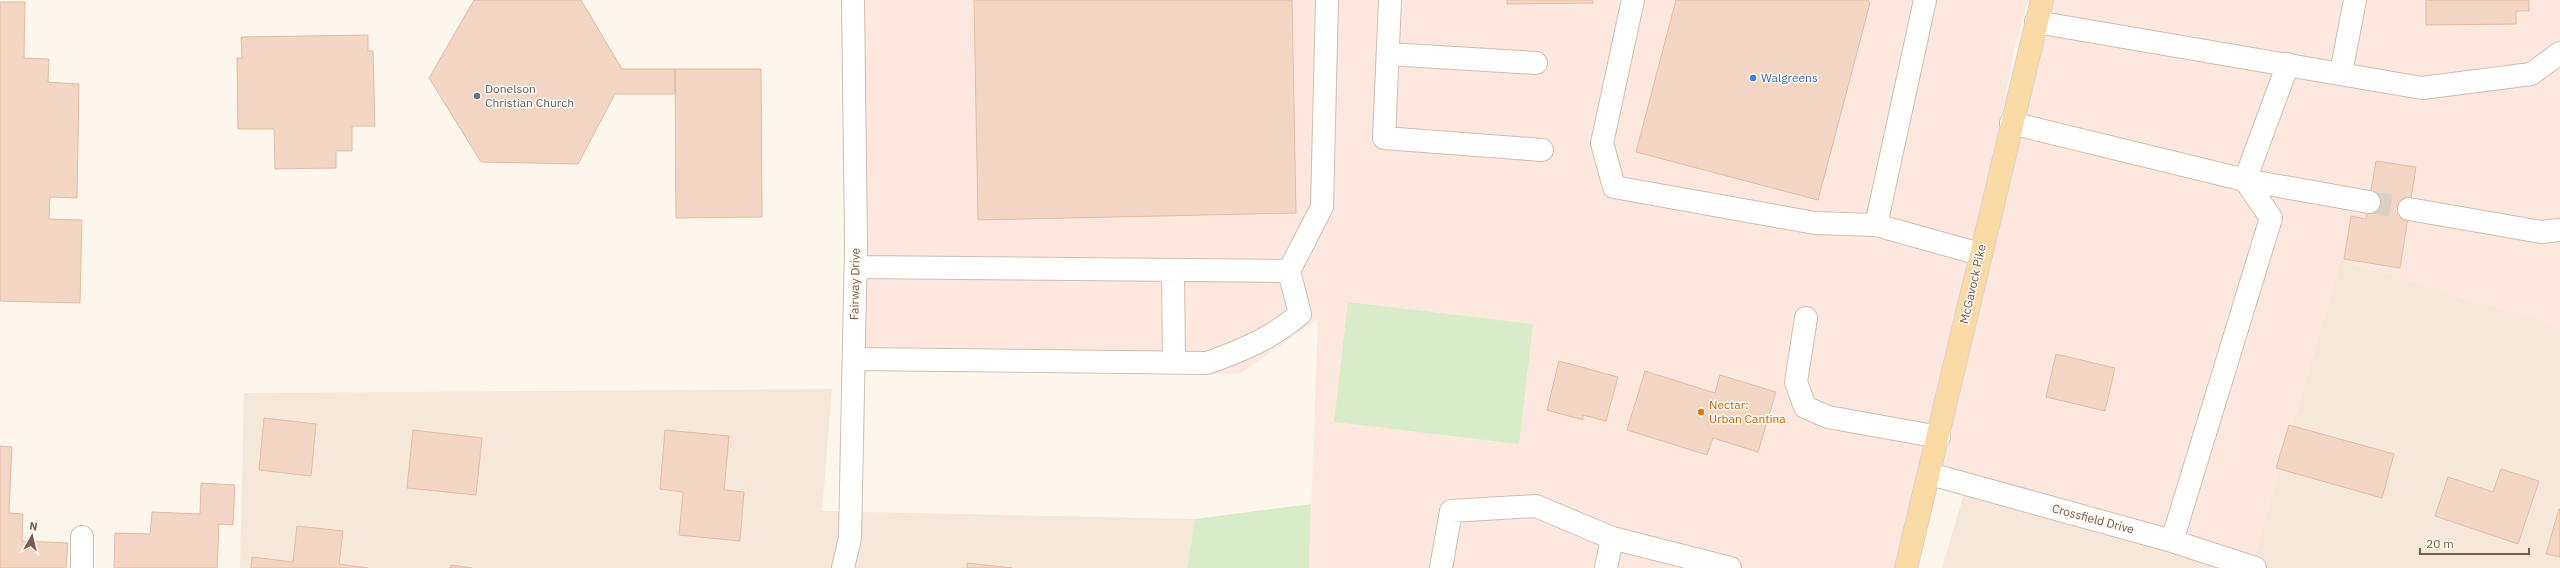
<svg xmlns="http://www.w3.org/2000/svg" width="2560" height="568" viewBox="0 0 2560 568" font-family="'IBM Plex Sans',sans-serif">
<style>
.residential{fill:#f5e8da}
.commercial{fill:#fde8e0}
.green{fill:#d8ecc9}
.building{fill:#f3d5c3;stroke:#e6bba3}
.lines{fill:none;stroke-linecap:round;stroke-linejoin:round}
.minor-tunnel{stroke:#dcd0c4;stroke-width:22;stroke-dasharray:22 11;stroke-linecap:butt}
.minor-casing{stroke:#d1beb0;stroke-width:24}
.major-casing{stroke:#dad1cd;stroke-width:24}
.minor{stroke:#fff;stroke-width:22}
.major{stroke:#fbd9a5;stroke-width:22}
.shop-dot{fill:#3f7fe0;stroke:#fffaf3;stroke-width:1.5}
.worship-dot{fill:#6b7280;stroke:#fffaf3;stroke-width:1.5}
.food-dot{fill:#e8710a;stroke:#fffaf3;stroke-width:1.5}
.labels{text-anchor:middle;stroke-width:3;stroke-linejoin:round;paint-order:stroke}
.shop-label{font-size:12px;fill:#366cbe;stroke:#fffaf3;text-anchor:start}
.worship-label{font-size:12px;fill:#5b616d;stroke:#fffaf3;text-anchor:start}
.street-label{font-size:12px;fill:#7a5c4d;stroke:#fffaf3}
.food-label{font-size:12px;fill:#c56008;stroke:#fffaf3;text-anchor:start}
</style>
<rect width="100%" height="100%" fill="#fdf6ec"/>
<path class="residential" d="M2341 260 2560 327V568H1942L1967 484 2251 567Z
M832 389 822 511 1195 519 1187 568H240L244 393Z"/>
<path class="commercial" d="M852 0H2028L2014 50 1963 324 2042 0H2560V327L2341 260 2251 567 1931 474 1904 568H1309L1318 319 1240 374 854 369Z"/>
<path class="green" d="M1348 302 1533 324 1519 444 1334 422Z
M1311 504 1309 568H1187L1195 519Z"/>
<path class="building" d="M474 0H581L622 69H675V94H615L578 164 481 162 429 78Z
M974 0H1292L1296 213 978 220Z
M1507 0H1592L1593 3 1507 4Z
M1676 0H1868L1870 3 1818 200 1636 152Z
M2426 0H2529V11H2516V24L2426 25Z
M0 2H25L24 58 49 59 48 82 79 84 77 198 50 197 49 219 82 220 80 303 0 301Z
M368 35V51H373L375 126H352V151H336V168L275 169 274 129H238L237 58H242L241 37Z
M675 69H761L762 217 676 218Z
M2376 161 2416 167 2400 268 2344 259 2351 216 2366 219Z
M2056 354 2115 368 2105 411 2046 397Z
M1559 361 1618 377 1606 421 1583 415V420L1547 410Z
M1645 371 1715 393 1720 375 1776 392 1758 452 1713 438 1707 455 1627 430Z
M264 418 316 424 311 476 259 470Z
M2289 425 2394 454 2382 498 2276 468Z
M413 430 482 438 476 495 407 488Z
M665 430 729 436 724 490 744 492 740 541 679 535 683 492 660 489Z
M0 446 12 447 9 513 23 514 22 541 68 543 66 568H0Z
M2501 469 2539 481 2518 544 2435 516 2448 477 2493 492Z
M201 483 235 485 233 525 219 524 217 568H114L115 533 150 534 152 512 200 514Z
M2559 509H2560V557L2546 554Z
M297 526 343 531 339 564 368 568H251L252 557 293 562Z
M967 563 1012 568H967Z
M451 565 472 568H450Z"/>
<g class="lines">
<path class="minor-tunnel" d="M2369 202 2409 209"/>
<defs>
<path id="minor" d="M1390 0 1384 138 1542 150
M1633 0 1602 143 1614 187 1815 223 1876 225 1925 0
M2036 22 2422 88 2531 74 2560 53
M1388 54 1536 63
M2341 73 2355 0
M2011 123 2245 180 2369 202
M2409 209 2541 232 2560 230
M1876 225 1980 254
M856 267 1289 271 1322 207 1327 0
M1173 270 1174 363
M1806 318 1796 382 1805 407 1828 417 1939 437
M854 359 1207 363C1241 351 1272 338 1300 314L1289 271
M1930 474 2172 541 2255 568
M82 537V568
M2172 541 2271 218 2245 180 2288 64
M843 568 850 538 856 244 853 0
M1441 568 1451 511 1536 506 1612 538
M1606 568 1612 538 1730 568"/>
<path id="major" d="M1906 568 2042 0"/>
</defs>
<use href="#minor" class="minor-casing"/>
<use href="#major" class="major-casing"/>
<use href="#minor" class="minor"/>
<use href="#major" class="major"/>
</g>
<circle class="shop-dot" cx="1753" cy="78" r="4"/>
<circle class="worship-dot" cx="477" cy="96" r="4"/>
<circle class="food-dot" cx="1701" cy="412" r="4"/>
<g class="labels">
<g class="shop-label">
<text x="1761" y="82">Walgreens</text>
</g>
<g class="worship-label">
<text x="485" y="93">Donelson<tspan x="485" dy="14">Christian Church</tspan></text>
</g>
<g class="street-label">
<text transform="translate(855 284) rotate(-89)" y="4">Fairway Drive</text>
<text transform="translate(1973 284) rotate(-77)" y="4">McGavock Pike</text>
<text transform="translate(2093 519) rotate(15)" y="4">Crossfield Drive</text>
</g>
<g class="food-label">
<text x="1709" y="409">Nectar:<tspan x="1709" dy="14">Urban Cantina</tspan></text>
</g>
</g>
<g transform="translate(32 536) rotate(8)" stroke="#fffaf3" stroke-width="3" paint-order="stroke">
<path d="M0-3L7 15L0 10L-7 15Z" fill="#7a5c4d"/>
<text y="-6" font-size="11" font-weight="bold" text-anchor="middle" fill="#7a5c4d">N</text>
</g>
<path d="M2420 548v6h109v-6" fill="none" stroke="#7a5c4d" stroke-width="2"/>
<text x="2426" y="548" font-size="12" fill="#7a5c4d" stroke="#fffaf3" stroke-width="3" paint-order="stroke">20 m</text>
</svg>
